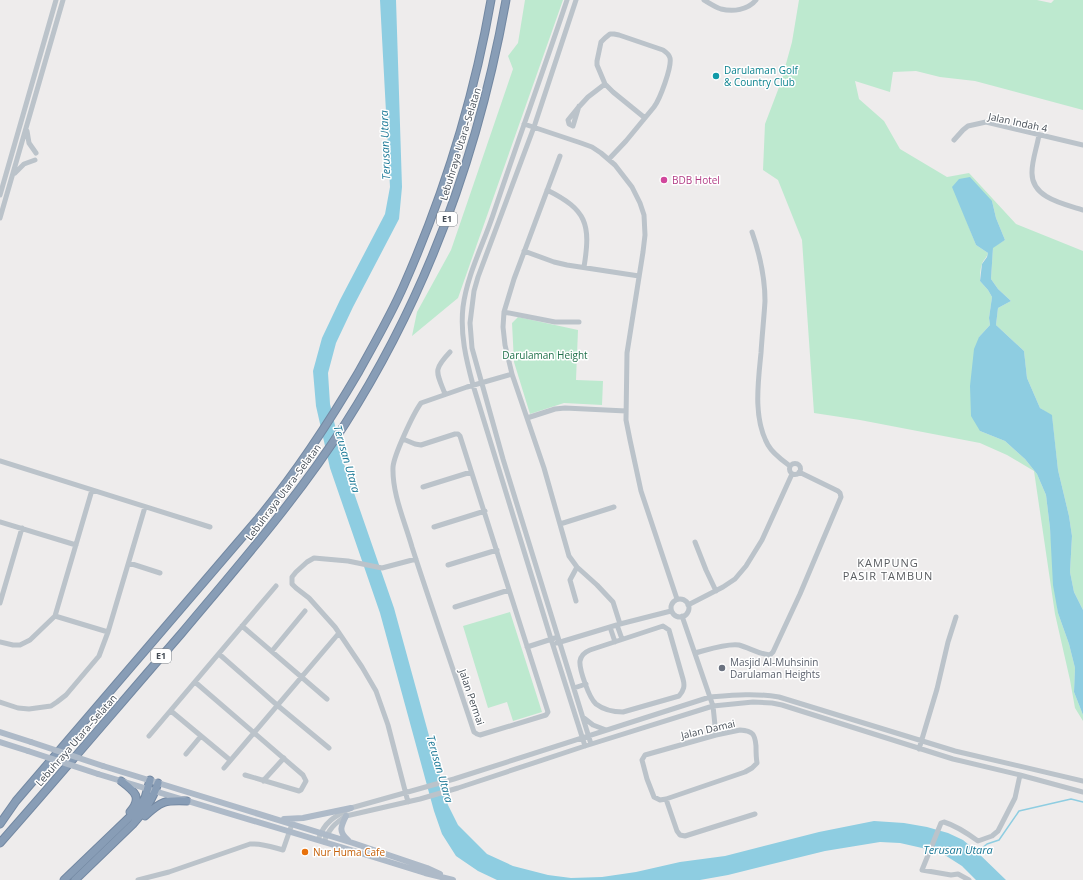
<svg xmlns="http://www.w3.org/2000/svg" width="1083" height="880" viewBox="0 0 1083 880" font-family="'Open Sans',sans-serif">
<style>
.green{fill:#bde9cf}
.water{fill:#8ecde1}
.lines{fill:none;stroke-linecap:round;stroke-linejoin:round}
.stream{stroke:#8ecde1;stroke-width:1.5}
.highway-casing{stroke:#7388a2;stroke-width:9}
.minor{stroke:#bbc3ca;stroke-width:5}
.major{stroke:#aebac8;stroke-width:6}
.highway{stroke:#889db6;stroke-width:7}
.major-bridge{stroke:#aebac8;stroke-width:6}
.culture-dot{fill:#0f9aa8;stroke:#fff;stroke-width:1.5}
.hotel-dot{fill:#d1479c;stroke:#fff;stroke-width:1.5}
.worship-dot{fill:#6b7280;stroke:#fff;stroke-width:1.5}
.food-dot{fill:#e8710a;stroke:#fff;stroke-width:1.5}
.labels{text-anchor:middle;stroke-width:3;stroke-linejoin:round;paint-order:stroke}
.shield{fill:#fff;stroke:#7e8389;stroke-width:1}
.shield-label{font-size:9px;font-weight:bold;fill:#464e57}
.culture-label{font-size:10px;fill:#0d838f;stroke:#fff;text-anchor:start}
.street-label{font-size:10px;fill:#464e57;stroke:#fff}
.hotel-label{font-size:10px;fill:#b23c85;stroke:#fff;text-anchor:start}
.park-label{font-size:10px;fill:#1f704a;stroke:#fff}
.worship-label{font-size:10px;fill:#5b616d;stroke:#fff;text-anchor:start}
.food-label{font-size:10px;fill:#c56008;stroke:#fff;text-anchor:start}
.water-label{font-size:11px;font-style:italic;fill:#1a7896;stroke:#fff}
.neighbourhood-label{font-size:11px;letter-spacing:1px;fill:#595c60;stroke:#fff}
</style>
<rect width="100%" height="100%" fill="#eeecec"/>
<path class="green" d="M525 0H563L458 298 412 336 417 312 451 250 513 69 508 56 518 43Z
M799 0H1037L1051 3 1054 0H1083V110L975 81 940 77 916 71 893 72 890 92 855 81 859 99 884 121 900 149 947 177 969 173 1016 224 1083 251V610L1074 592 1070 572 1072 536 1069 516 1058 470 1052 416 1040 408 1027 378 1024 351 996 325 998 308 1011 301 998 289 991 279 993 247 1005 240 996 218 992 201 961 207 976 245 988 253C987 258 983 260 982 264 980 269 980 276 980 281L988 290 992 297 989 318 990 325 979 337 980 431 1005 441 1025 459 1037 474 1046 495 1050 528 1058 613 1069 644 1075 668 1074 692 1083 715V721L1075 708 1070 680 1055 614 1034 471 1007 455 980 443 860 420 814 413 802 240 778 180 763 170 765 124 781 82 792 42Z
M518 317 578 330 576 380 603 381 602 405 564 403 530 414 514 362 512 323Z
M510 612 542 712 513 721 507 702 488 708 463 626Z"/>
<path class="water" d="M380 0H396L402 187 399 219 353 307 336 343 328 373 330 404 344 464 394 608 448 805 458 825 487 854 513 866 548 875 571 878 602 877 636 872 680 862 725 856 819 832 874 821 904 823 927 827 948 833 963 840 975 850 1006 880H976L962 866 940 852 900 843 880 842 825 851 728 875 700 880H497L478 871 456 856 442 834 434 811 380 613 330 468 316 406 313 371 322 338 340 300 385 214 390 187Z
M970 177 992 201 996 218 1005 240 993 248 991 279 998 289 1011 301 998 308 996 325 1024 351 1027 378 1040 408 1052 415 1058 470 1069 516 1072 536 1070 572 1074 592 1083 610V715L1074 692 1075 668 1069 644 1058 613 1053 585 1050 528 1046 495 1037 474 1025 459 1005 441 980 431 971 416 970 386 974 349 979 337 990 325 989 318 992 297 988 290 980 281 982 264 987 257 988 253 976 245 952 187 959 179Z"/>
<g class="lines">
<path class="stream" d="M976 853 987 844 999 840 1019 811 1071 799 1083 802"/>
<defs>
<path id="highway" d="M121 781C134 791 143 797 130 812
M145 816C161 801 165 800 187 801
M0 824 16 801 257 520C295 474 328 424 358 373 374 344 391 315 404 285 444 194 474 98 491 0
M0 843C61 774 121 703 181 634 238 566 297 499 345 424 428 294 479 151 506 0
M64 880 137 810 145 798 150 780
M75 880 133 824C145 810 152 801 158 783"/>
</defs>
<use href="#highway" class="highway-casing"/>
<path class="minor" d="M567 0C543 72 517 143 493 215 483 245 467 275 463 307 460 334 466 359 473 385L551 639 585 746
M576 0 534 127 478 277 474 291 470 323 472 348 503 459 591 744
M704 0C709 3 715 7 721 9 733 12 748 10 756 0
M579 106 573 126 569 124 568 120 577 109 588 97 605 84
M524 124 581 143 592 147 601 153 615 165 632 187 640 203 644 215 645 235 643 252 627 353 626 420 630 440 641 491 677 599
M27 131 29 143 36 153
M1039 135C1037 147 1032 160 1032 172 1031 198 1064 204 1083 210
M954 140 963 130 968 126 986 122 1083 145
M609 159 626 141 654 107C660 99 672 67 670 58 669 54 666 52 663 50L619 35 614 34H610L605 38 601 42 597 61V65L605 84 613 92 645 118
M15 173 24 164 35 160
M547 190C587 210 591 224 584 267
M0 195 56 0
M0 218 63 0
M752 232C760 255 765 277 765 301 764 318 762 336 761 353 758 383 753 418 768 445 773 454 782 460 790 466
M524 251 554 262 567 265 639 276
M504 312 555 322H579
M512 374 505 345 503 327 504 312 514 279 560 156
M445 394C436 371 433 370 450 352
M527 418 555 409 565 408 626 411
M403 439 415 444 421 445 455 434H458L460 436 548 712 546 715 480 735 477 734 474 732C454 671 432 609 412 547 405 522 392 494 393 467 394 455 413 414 421 403L467 387 512 374 544 468 569 556 577 567 597 585 613 602 620 624
M0 461 210 527
M789.5 469a5.5 5.5 0 1 1 11 0a5.5 5.5 0 1 1-11 0Z
M423 487 471 472
M0 522 76 545
M560 524 614 507
M434 527 485 511
M695 542 706 570 716 591
M129 563 160 573
M448 565 497 550
M671 608a9 9 0 1 1 18 0a9 9 0 1 1-18 0Z
M576 601 570 580 577 567
M0 603 22 528
M688 605 723 587 735 579 746 566 762 540 792 474
M455 607 509 590
M55 616 108 632
M682 616 713 706 716 735
M617 625 622 639
M242 626 327 699
M663 626 669 630 683 679C685 686 684 690 679 696L623 712C613 712 604 710 596 704 589 698 579 669 580 661 581 655 585 652 590 650Z
M610 627 615 642
M0 642 13 645H20L30 640 55 616 92 490
M557 643 620 624 671 611
M527 647 555 638
M272 651 305 611
M695 653C707 650 727 643 739 645 750 648 758 654 770 655L773 652 800 594 841 497 840 493 838 491 799 472
M219 654 277 705 329 748
M195 682 303 775 306 781 301 790 299 791 245 775
M574 688 586 684
M0 702 18 708 29 709 51 706 57 702 66 695 99 656 108 632 145 507
M171 711 230 760
M584 718 593 725 606 730
M740 730C753 731 755 734 756 746 756 752 756 757 757 763L752 768 745 772 666 799 660 800 654 797 647 779 642 760 645 755 716 735Z
M149 736 276 586
M919 749 937 689 948 642 956 617
M186 754 201 736
M224 768 339 633
M263 781 284 758
M666 799 677 831 680 835 685 836 755 814
M408 802 388 725 376 691 362 667 335 627 309 598 296 588 292 584V577L296 572 307 562 314 558 348 561 382 568 416 559
M318 840C324 822 335 816 351 808L454 779 710 697C734 695 755 693 779 697L955 751 1083 781
M324 842C328 830 335 823 346 816L420 799 458 788 585 746 713 706 753 702 772 703 782 705 953 759 1020 775 1083 792
M138 880 169 872 250 844C262 843 272 847 283 850L292 824
M969 880 958 874 951 875 922 870 941 823 944 822C957 826 967 833 978 841L992 836 998 831 1015 798 1020 775"/>
<path class="major" d="M0 732 31 742
M0 742 28 751
M103 766 353 843 427 868 440 874
M98 774 354 851 425 873 453 880
M346 816C341 826 338 832 348 840
M284 819 303 818 351 808"/>
<use href="#highway" class="highway"/>
<path class="major-bridge" d="M31 742 103 766
M28 751 98 774"/>
</g>
<circle class="culture-dot" cx="716" cy="76" r="4"/>
<circle class="hotel-dot" cx="664" cy="180" r="4"/>
<circle class="worship-dot" cx="722" cy="668" r="4"/>
<circle class="food-dot" cx="305" cy="852" r="4"/>
<g class="labels">
<g class="shield">
<rect x="437" y="212" width="20" height="14" rx="3"/>
<rect x="151" y="649" width="20" height="14" rx="3"/>
</g>
<g class="shield-label">
<text x="447" y="222">E1</text>
<text x="161" y="659">E1</text>
</g>
<g class="culture-label">
<text x="724" y="74">Darulaman Golf<tspan x="724" dy="12">&amp; Country Club</tspan></text>
</g>
<g class="street-label">
<text transform="translate(1018 122) rotate(12)" y="4">Jalan Indah 4</text>
<text transform="translate(460 144) rotate(-73)" y="4">Lebuhraya Utara–Selatan</text>
<text transform="translate(283 492) rotate(-53)" y="4">Lebuhraya Utara–Selatan</text>
<text transform="translate(472 697) rotate(71)" y="4">Jalan Permai</text>
<text transform="translate(708 729) rotate(-13)" y="4">Jalan Damai</text>
<text transform="translate(76 740) rotate(-49)" y="4">Lebuhraya Utara–Selatan</text>
</g>
<g class="hotel-label">
<text x="672" y="184">BDB Hotel</text>
</g>
<g class="park-label">
<text x="545" y="359">Darulaman Height</text>
</g>
<g class="worship-label">
<text x="730" y="666">Masjid Al-Muhsinin<tspan x="730" dy="12">Darulaman Heights</tspan></text>
</g>
<g class="food-label">
<text x="313" y="856">Nur Huma Cafe</text>
</g>
<g class="water-label">
<text transform="translate(385 145) rotate(-92)" y="4">Terusan Utara</text>
<text transform="translate(347 459) rotate(74)" y="4">Terusan Utara</text>
<text transform="translate(440 769) rotate(74)" y="4">Terusan Utara</text>
<text x="958" y="854">Terusan Utara</text>
</g>
<g class="neighbourhood-label">
<text x="888" y="567">KAMPUNG<tspan x="888" dy="13">PASIR TAMBUN</tspan></text>
</g>
</g>
</svg>
